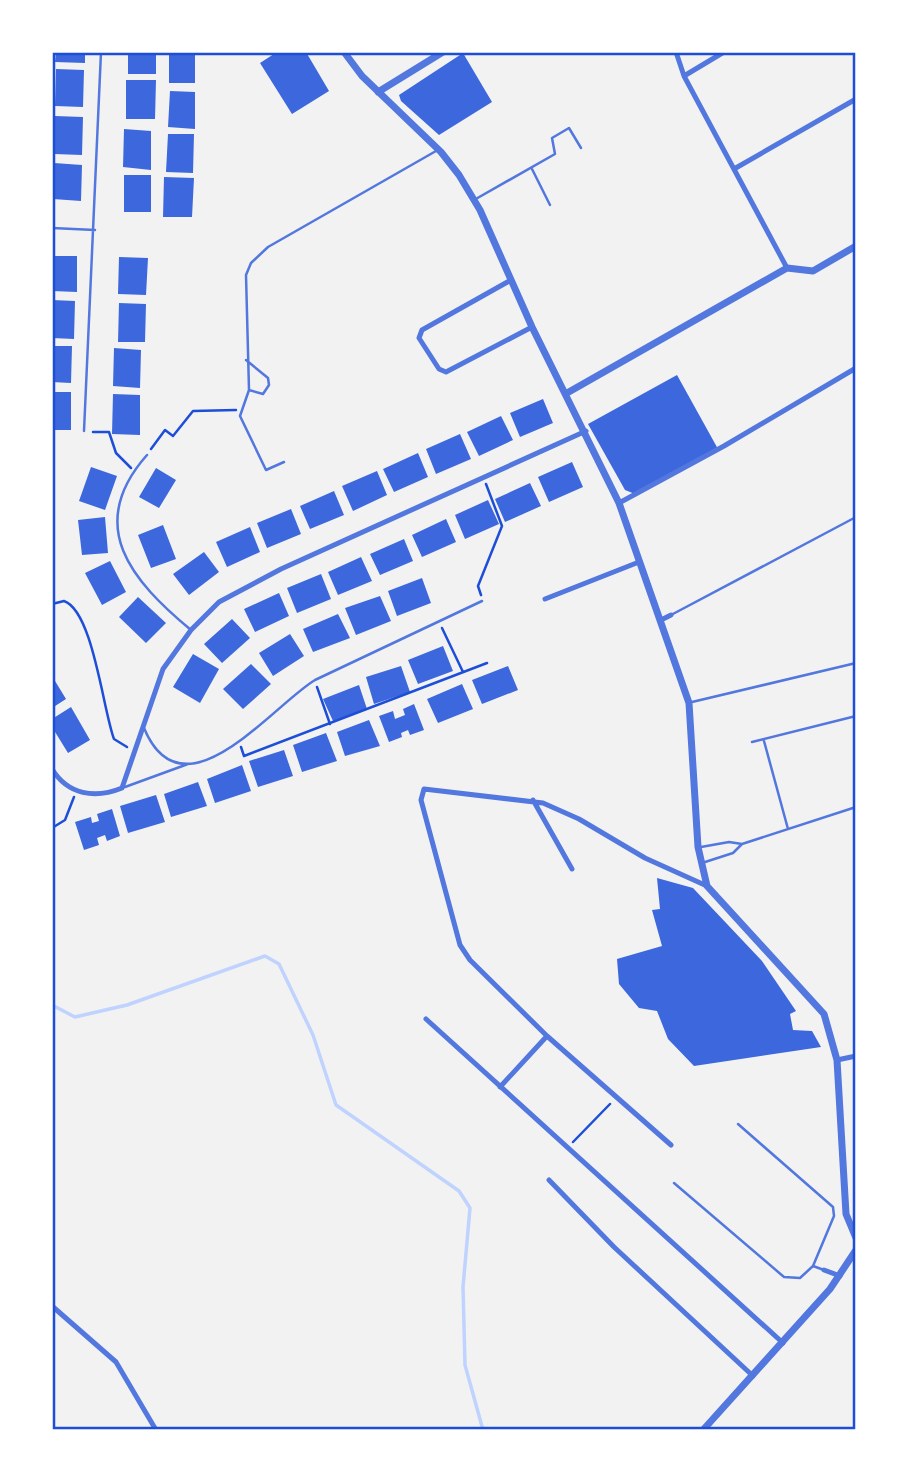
<svg xmlns="http://www.w3.org/2000/svg" width="908" height="1482" viewBox="0 0 908 1482" font-family="Merriweather,serif">
<style>
.lines{fill:none;stroke-linecap:round;stroke-linejoin:round}
.stream{stroke:#bfd3fe;stroke-width:3.5}
.building{fill:#3d67dc}
.path{stroke:#1d4ed8;stroke-width:2.5}
.service{stroke:#5277de;stroke-width:2.5}
.minor{stroke:#5277de;stroke-width:5}
.tertiary{stroke:#5277de;stroke-width:7}
.neatline{fill:none;stroke:#1d4ed8;stroke-width:2.5}
</style>
<rect width="100%" height="100%" fill="#f2f2f2"/>
<g class="lines">
<path class="stream" d="M52 1005 75 1017 127 1005 265 956 279 964 313 1035 336 1105 459 1191 470 1208 463 1287 465 1365 483 1430"/>
</g>
<path class="building" d="M56 52H85V63L55 62Z
M128 52H156V74H128Z
M169 52H195V83H169Z
M277 52H306L329 91 292 114 260 63Z
M463 53 492 102 439 135 401 101 399 95Z
M56 69 84 70 83 107 55 106Z
M126 80H156L155 119H126Z
M170 91 195 92V129L168 127Z
M55 116 83 117 82 155 54 154Z
M124 129 151 131V170L123 167Z
M168 134H194L193 173 166 172Z
M54 163 82 165 81 201 53 199Z
M124 175H151V212H124Z
M164 177 194 178 192 217H163Z
M52 256H77V292L52 291Z
M119 257 148 258 146 295 118 294Z
M52 300 75 301 74 339 52 338Z
M119 303 146 304 145 342H118Z
M52 346H72L71 383 52 382Z
M114 348 141 350 140 388 113 386Z
M677 375 718 449 635 494 625 490 588 424Z
M52 392H71V430H52Z
M113 394 140 395V435L112 434Z
M543 399 553 423 520 437 510 413Z
M501 416 513 440 479 456 467 432Z
M460 434 471 459 436 474 426 449Z
M418 453 428 477 394 492 383 469Z
M572 462 583 487 549 502 538 477Z
M91 467 117 476 105 510 79 501Z
M156 468 176 480 159 508 139 497Z
M377 471 387 495 353 511 342 486Z
M530 483 541 506 505 522 495 499Z
M334 491 344 515 310 529 300 506Z
M488 500 499 524 465 539 455 515Z
M291 509 301 534 267 548 257 523Z
M105 517 108 553 82 555 78 520Z
M446 519 456 542 422 557 412 535Z
M163 525 176 559 151 568 138 535Z
M250 527 260 552 227 567 216 542Z
M404 539 413 561 380 575 370 554Z
M204 552 219 572 189 595 173 574Z
M361 557 372 581 338 595 328 572Z
M110 561 126 592 102 605 85 573Z
M321 574 331 599 297 613 287 588Z
M422 578 431 603 397 616 388 591Z
M279 593 289 616 255 632 244 609Z
M380 596 391 621 356 635 345 608Z
M138 597 166 623 146 643 119 617Z
M338 614 350 638 313 652 303 629Z
M232 619 250 638 222 663 204 644Z
M290 634 304 656 273 676 259 653Z
M443 646 453 671 418 684 408 660Z
M193 654 219 669 200 703 173 687Z
M251 664 271 684 243 709 223 689Z
M401 666 410 692 374 704 366 677Z
M508 666 518 690 482 704 472 680Z
M52 676 66 699 52 708Z
M462 684 473 709 438 723 427 699Z
M359 685 367 709 333 721 323 699Z
M414 704 424 730 410 735 408 730 401 733 402 737 389 742 379 716 393 711 395 719 405 715 403 709Z
M71 707 90 740 68 753 52 727V719Z
M369 720 380 746 345 756 337 732Z
M326 733 337 761 302 772 293 745Z
M284 750 293 776 258 787 249 761Z
M242 765 251 791 215 803 207 779Z
M198 782 207 806 171 817 164 794Z
M156 795 165 822 128 833 120 806Z
M112 809 120 836 107 841 105 835 97 838 99 845 84 850 75 822 91 817 92 823 99 821 97 814Z
M657 878 693 888 762 961 796 1011 790 1014 793 1030 812 1031 821 1047 694 1066 668 1039 657 1011 639 1008 619 984 617 959 662 946 652 910 660 909Z"/>
<g class="lines">
<path class="path" d="M93 432H109L116 453 131 468
M151 449 165 430 173 436 193 411 236 410
M481 595 478 586 502 526 486 484
M52 604 64 601C93 611 103 710 114 739L127 747
M442 628 463 672
M317 687 330 724
M241 747 244 756 487 663
M52 828 65 820 74 797
M573 1142 610 1104"/>
<path class="service" d="M532 169 550 205
M474 200 555 154 552 138 569 128 581 148
M52 228 95 230
M246 360 268 378 269 385 263 394 249 390
M84 431 101 52
M147 455C84 526 132 581 191 630
M284 462 266 470 240 416 249 390 246 275 251 263 268 247 436 151
M671 615 856 517
M692 702 856 663
M144 728C183 822 273 705 315 680L482 601
M764 741 788 829
M752 742 856 716
M125 787 188 764
M701 847 729 842 742 844 856 807
M702 863 733 853 742 844
M738 1124 833 1207 834 1216 813 1266
M674 1183 784 1277 800 1278 813 1266 824 1270"/>
<path class="minor" d="M676 52 684 76 787 268
M684 76 724 52
M734 169 856 99
M511 280 422 330 419 338 439 369 446 372 532 327
M619 503 724 446 856 368
M545 599 639 562
M661 620 671 615
M52 769C68 795 95 799 122 788L163 669 191 630 219 602 281 569 586 431
M533 800 572 869
M426 1019 783 1343
M547 1036 671 1145
M837 1060 856 1056
M500 1087 547 1036 470 960 460 945 421 800 424 789 543 803 579 819 645 858 707 886
M549 1180 614 1247 753 1376
M824 1270 840 1276
M52 1306 116 1362 156 1430"/>
<path class="tertiary" d="M344 52 362 76 441 152 459 175 480 210 532 327 619 503 689 703 698 847 707 886 824 1014 837 1060 846 1214 856 1238
M378 92 443 52
M567 393 787 268 813 271 856 246
M703 1430 830 1289 856 1250"/>
</g>
<rect width="908" height="1482" fill="none" stroke="#ffffff" stroke-width="108"/>
<rect x="54" y="54" width="800" height="1374" class="neatline"/>
</svg>
